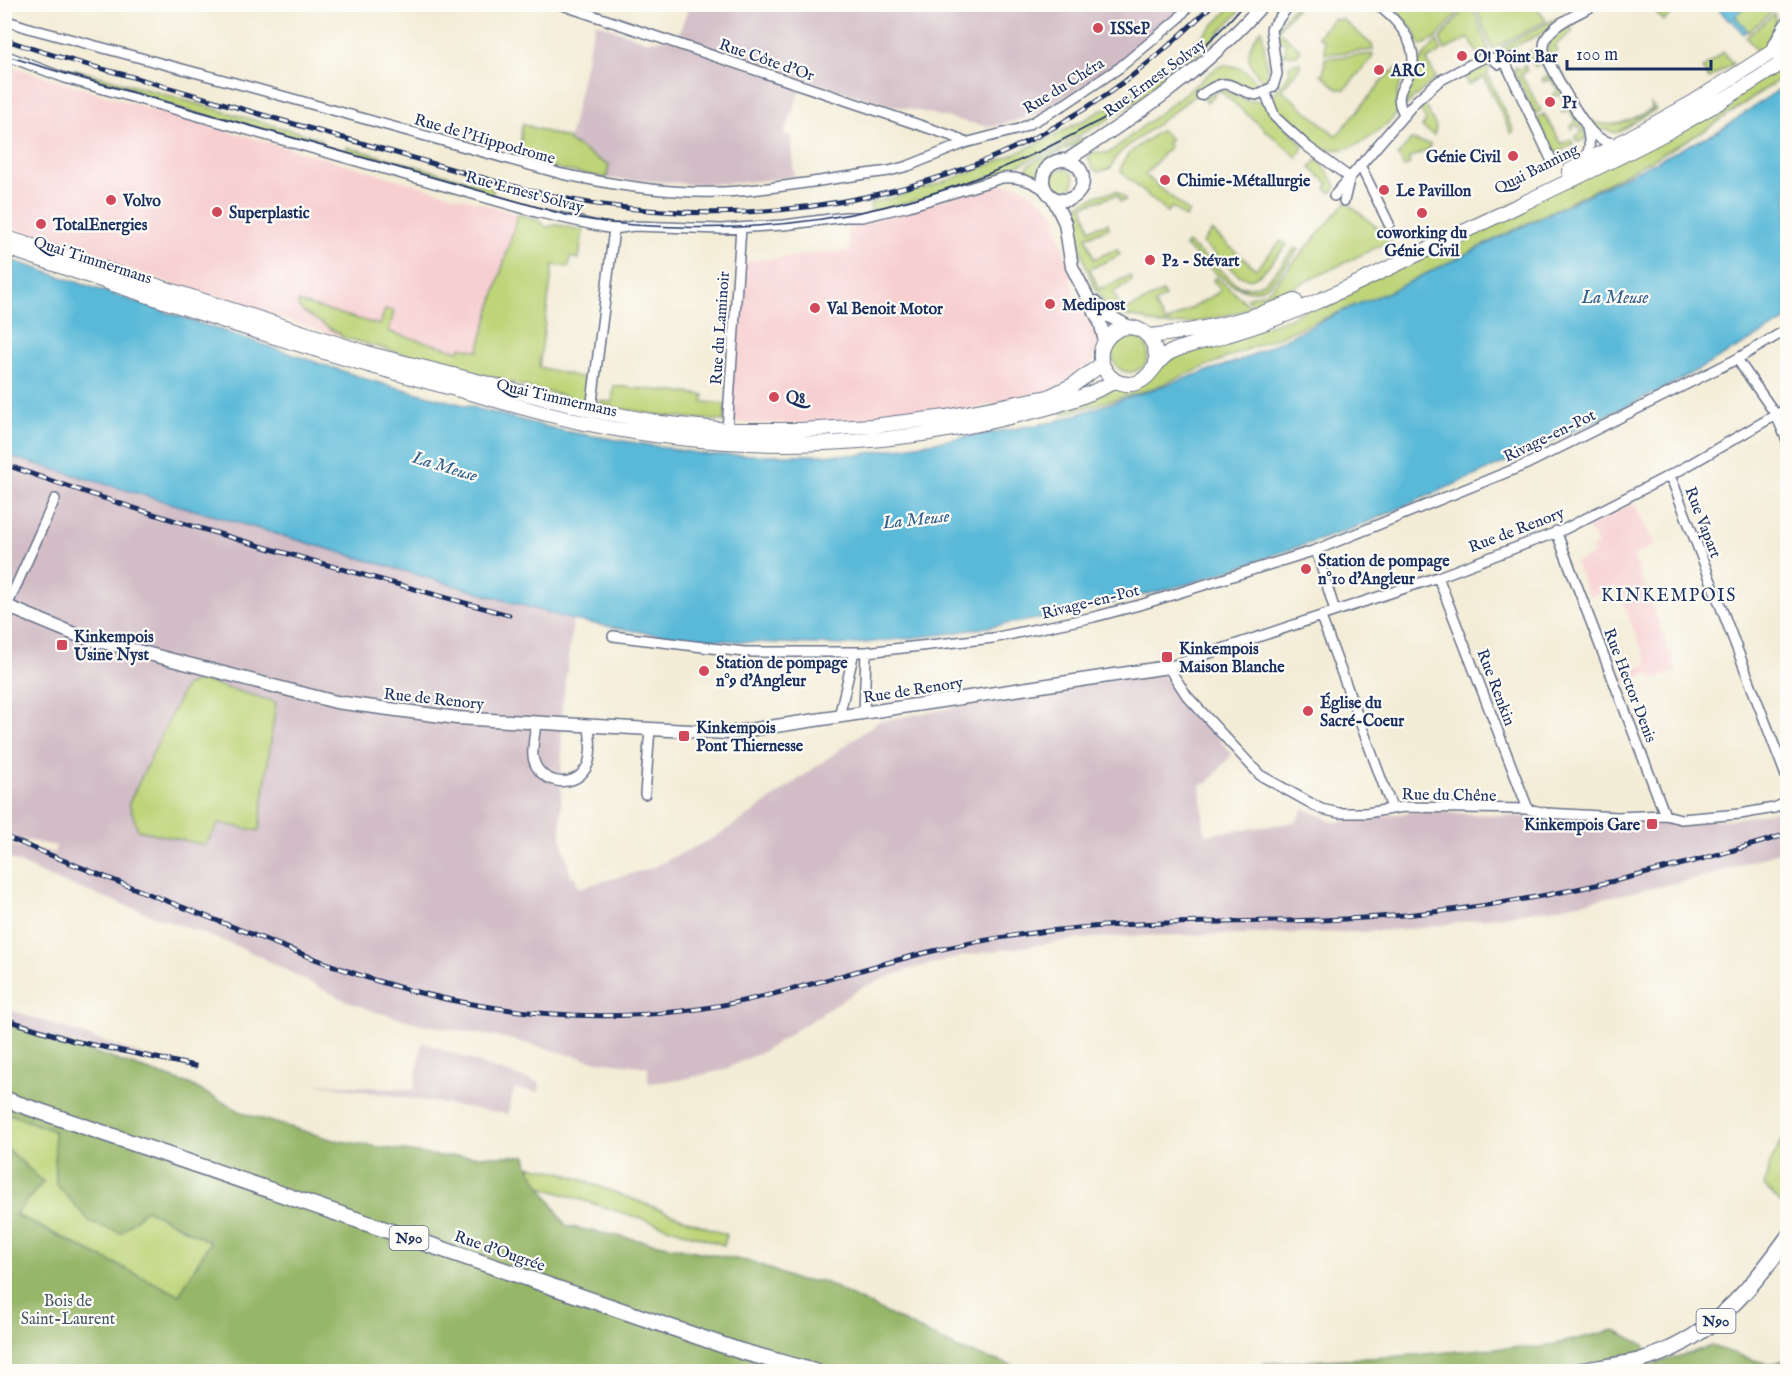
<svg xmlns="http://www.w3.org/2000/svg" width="1792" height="1376" viewBox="0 0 1792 1376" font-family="'IM FELL English',serif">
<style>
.built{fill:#f7cfd1}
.industrial{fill:#d2bdc6}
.green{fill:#bdd478;stroke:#6c826b;stroke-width:1.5}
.forest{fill:#96b668;stroke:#587263;stroke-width:1.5}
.water{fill:#5ab9d8;stroke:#3a749b;stroke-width:1.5}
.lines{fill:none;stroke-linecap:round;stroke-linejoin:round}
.minor-casing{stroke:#677188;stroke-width:12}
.tertiary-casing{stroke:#677188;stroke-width:15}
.secondary-casing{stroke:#677188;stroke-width:16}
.primary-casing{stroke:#677188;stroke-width:18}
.motorway-casing{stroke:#677188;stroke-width:21}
.minor{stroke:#fff;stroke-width:9}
.tertiary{stroke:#fff;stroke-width:12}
.secondary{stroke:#fff;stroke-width:14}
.primary{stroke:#fff;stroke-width:15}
.motorway{stroke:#fff;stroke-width:18}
.tram{stroke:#1b2f5e;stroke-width:1.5}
.rail-casing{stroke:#1b2f5e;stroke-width:5}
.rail{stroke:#fdfcf7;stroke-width:3;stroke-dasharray:9;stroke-linecap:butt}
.poi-dot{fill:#d1495b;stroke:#fdfcf7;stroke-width:2}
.labels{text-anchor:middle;stroke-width:4.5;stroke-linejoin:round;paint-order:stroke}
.shield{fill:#fdfcf7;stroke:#5f6c8c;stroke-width:1.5}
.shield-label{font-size:15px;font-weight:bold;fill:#1b2f5e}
.poi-label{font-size:16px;font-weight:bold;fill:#1b2f5e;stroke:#fdfcf7;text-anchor:start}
.street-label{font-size:16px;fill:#1b2f5e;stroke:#fdfcf7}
.park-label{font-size:16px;fill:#445864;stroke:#fdfcf7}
.water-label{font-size:18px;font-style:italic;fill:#315f89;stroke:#fdfcf7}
.neighbourhood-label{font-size:18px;letter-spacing:1.5px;fill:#1b2f5e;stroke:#fdfcf7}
</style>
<rect width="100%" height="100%" fill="#fdfcf7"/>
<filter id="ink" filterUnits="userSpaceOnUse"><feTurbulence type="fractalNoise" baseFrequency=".0167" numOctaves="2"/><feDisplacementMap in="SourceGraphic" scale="12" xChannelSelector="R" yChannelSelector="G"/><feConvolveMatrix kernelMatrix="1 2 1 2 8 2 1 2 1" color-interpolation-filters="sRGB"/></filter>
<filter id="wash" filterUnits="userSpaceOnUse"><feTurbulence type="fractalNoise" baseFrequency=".008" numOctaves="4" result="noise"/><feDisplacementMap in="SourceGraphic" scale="24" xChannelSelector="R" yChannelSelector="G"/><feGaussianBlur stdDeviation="1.35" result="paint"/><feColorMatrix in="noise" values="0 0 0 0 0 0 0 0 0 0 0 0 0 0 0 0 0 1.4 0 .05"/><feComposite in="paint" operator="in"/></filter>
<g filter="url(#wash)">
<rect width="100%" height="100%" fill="#f3ecd6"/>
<path class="built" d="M4 64 116 99 518 214 473 370 381 349 215 298 5 226Z
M996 184 1019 185 1048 205 1055 216 1074 292 1098 335 1094 361 1078 375 1048 392 961 411 867 423 790 424 736 423 730 420 742 262 850 250 847 227Z
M1634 503 1655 545 1633 556 1677 671 1653 680 1650 673 1622 683 1619 676 1648 664 1616 586 1589 597 1575 562 1594 555 1591 549 1597 545 1588 528Z"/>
<path class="industrial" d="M689 5H1182L1167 22 1137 49 1101 75 1033 116 990 127 882 103 807 81 799 93 784 135 791 136 794 177 739 183 691 184 607 178 563 168 590 43 596 23 646 41 678 37Z
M4 455 573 620 562 709 561 837 571 876 575 877 578 888 649 869 713 838 751 814 879 721 1159 671 1232 754 1208 783 1200 785 1205 835 1296 822 1304 808 1334 822 1423 811 1643 824 1734 819 1787 809V849L1705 877 1550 909 1421 928 1360 932 1127 936 1079 939 968 955 907 970 861 988 764 1051 723 1070 680 1080 648 1083V1067L591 1060 505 1038 425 1025 373 1011 340 998 257 955 229 943 51 878 5 856V844L54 853 56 846 5 836Z
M4 1008 91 1037 164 1063 125 1056 61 1040H54L12 1025 5 1023Z
M422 1042 498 1070 540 1083 539 1092 514 1089 508 1114 312 1083 414 1090Z"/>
<path class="green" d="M1295 5H1299L1278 30 1301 50 1297 55H1279V53L1286 52 1285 41 1277 42V30L1275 29Z
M1391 5H1464L1436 39 1420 46 1415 32Z
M1467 5H1472L1489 50 1478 55 1469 38 1445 50 1440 39Z
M1475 5H1536L1546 21 1492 49Z
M1654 5V4L1683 5 1663 21 1653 8Z
M1742 5H1768L1773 11 1748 32 1735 15 1744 8Z
M1232 6 1239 12C1216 36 1193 61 1166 81 1110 123 1027 165 960 188 931 197 901 204 872 213L870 203C945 186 1014 157 1082 121 1110 106 1138 91 1163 71 1188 51 1210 29 1232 6Z
M1774 14C1780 33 1773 40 1758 52L1746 37Z
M1562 15 1563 18 1551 25 1543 33 1504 51 1502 47Z
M1341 18 1372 45 1373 50 1325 54 1324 41 1318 36 1333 19 1338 20Z
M1569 25 1573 31 1554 46 1558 51 1552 55 1589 119C1610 132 1634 119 1652 109L1650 103 1656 109 1616 133 1605 130 1595 131 1548 50C1548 35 1556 32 1569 25Z
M1262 29 1268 77 1264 82C1245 63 1243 50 1262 29Z
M1437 41 1442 51 1427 60 1436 78 1404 107C1400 85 1422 56 1437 41Z
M1533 50 1539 51 1584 129 1587 139 1577 142 1575 137 1582 132 1578 125 1571 129 1570 126 1576 122 1569 110 1562 113 1561 111 1567 106 1560 94 1553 98 1552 95 1558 91 1550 79 1544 82 1542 79 1549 75 1541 63 1535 67 1529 56V52Z
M1723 52 1733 64 1709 78 1702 69Z
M1373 54 1372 58 1345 89H1338L1321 74 1324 72 1325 58Z
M1298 62 1301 65 1282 90 1335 135 1338 134 1390 72H1392L1397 68 1405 74 1397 92 1399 112C1370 142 1336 167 1299 134 1282 120 1279 119 1271 98L1290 73 1289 65Z
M1485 63 1490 68 1487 74 1514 131 1511 133 1484 77 1468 85 1464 74Z
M1524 64 1527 71 1521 75 1541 110 1535 114 1513 69 1517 67 1519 70 1523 68Z
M1787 64V74L1702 132 1616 179 1391 291 1148 390 1062 414 1061 410 1117 387 1180 355 1287 319Z
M1225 65C1242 66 1251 74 1260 87L1258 89C1239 90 1237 75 1214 81L1122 151 1116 157 1111 168 1099 172 1092 168 1088 157 1092 152 1109 153 1218 67Z
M74 69 322 139 319 148 71 78Z
M1221 88 1247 101H1265L1303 146 1298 158 1219 90 1207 103 1204 98Z
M1423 101 1436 127 1434 135 1422 127 1426 121 1418 104Z
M1544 114 1562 144 1571 139 1573 144 1555 154 1537 118Z
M522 124 569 139V141L604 163 609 164 607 178 563 170 535 162 531 154 520 152Z
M1161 130 1171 139 1167 143 1170 146 1145 175 1189 212 1185 218 1172 207 1167 212 1121 172C1118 156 1149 139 1161 130Z
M1081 138 1084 142C1065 150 1042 155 1036 177L1025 173 1029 164Z
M1411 140 1430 144 1429 149 1408 159 1410 164 1404 167 1398 155Z
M347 147 494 188 491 197 345 155Z
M1318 159 1335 183 1336 187 1331 193 1326 188 1329 184 1310 168Z
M1052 180a11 11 0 1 1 22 0a11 11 0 1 1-22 0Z
M1116 191 1126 200 1120 202 1117 195 1083 206 1090 229 1108 223 1109 228 1086 237 1094 259 1117 249 1120 255 1090 269 1099 289 1130 276 1132 281 1113 292 1123 312 1162 292 1165 297 1154 304 1166 323 1221 291 1213 280 1216 277 1252 308C1224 316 1195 325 1166 325 1155 326 1149 320 1139 318 1132 315 1124 318 1117 314 1093 300 1078 248 1077 222 1077 216 1079 210 1079 204L1099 195Z
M1346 202 1379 229 1386 225 1392 240 1282 293 1280 299 1257 308 1246 298 1265 293 1273 286Z
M518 214 539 221 546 227 557 225 583 230 579 259 570 257 569 267 553 265 539 367 588 379 585 401 534 389 341 337V335L303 312 298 306V302L380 325 385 309 394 311 389 332 459 351 461 347 478 351Z
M1212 231 1256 269 1281 241 1287 245 1262 273 1253 278 1247 279 1239 275 1202 243Z
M1188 243 1239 286C1266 293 1279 266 1295 248L1298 250C1288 262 1277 281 1263 288 1238 301 1203 261 1185 246Z
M1112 354a18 18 0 1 1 36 0a18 18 0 1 1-36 0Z
M614 386 704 395 703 402 726 404 724 421 663 416 601 405 600 401 612 402Z
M199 680 276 702 259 831 219 823 205 845 138 830 129 803 185 686Z
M4 1112 54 1131 57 1184 146 1209 210 1242 180 1296 15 1214 43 1182 5 1146Z
M1787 1132 1788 1209H1787L1764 1186 1770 1163Z
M528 1166 561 1172 727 1235 724 1245 541 1187Z"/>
<path class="forest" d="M5 1023 189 1084 245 1114 334 1140 437 1156H526L528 1166 566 1226 756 1263 798 1281H822L958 1349 1031 1371H5L4 1146 43 1182 15 1215 179 1295 210 1242 146 1209 121 1233 91 1223 56 1184 54 1131 5 1112Z
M1615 1330 1644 1345 1651 1365 1711 1346 1770 1365 1787 1359 1788 1371 1264 1372V1363L1390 1357 1495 1348 1543 1347Z"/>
<path class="water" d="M1718 5H1742L1744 7 1735 16 1747 30 1743 34 1732 20 1729 21 1716 6Z
M1787 84V320L1663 389 1531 451 1354 528 1188 584 1067 614 946 634 846 645 746 642 653 634 573 620 5 455V258L372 381 563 431 709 455H857L1054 422 1244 359 1353 306 1391 291 1720 130Z"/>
</g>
<g filter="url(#ink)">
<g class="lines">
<defs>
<path id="minor" d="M559 4 955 137 965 143
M1376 4C1395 18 1414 37 1413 62 1411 82 1389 92 1405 115
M1596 4C1579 14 1541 27 1544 50 1551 69 1581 123 1595 135 1602 141 1609 143 1617 143
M4 20 32 29 250 87 562 174C620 186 680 196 739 191 789 187 839 177 889 171L908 166 965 143 1019 129 1035 121 1065 104 1119 68 1178 19 1190 4
M4 55 65 78 536 212 603 227 614 229 634 226 721 229 784 225 845 217H862L909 206 1002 178C1020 177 1033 181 1047 192
M1505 62 1551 159
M1265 92 1275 117 1308 147 1349 177
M1201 95C1231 74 1227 88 1256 95L1273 87 1277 74 1271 29 1290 4
M1581 162C1592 151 1590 142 1587 128
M1360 165 1389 224
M1334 196 1416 101 1439 81 1485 57 1491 58 1499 64 1512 58
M1344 201 1349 180
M1737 359 1776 415 1788 443
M1788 408 1680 470 1565 529 1438 577 1168 667 1187 696 1260 775 1321 809 1339 813H1366L1404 807 1528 809 1546 813 1618 817 1665 815 1681 819 1740 814 1774 808 1788 802
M591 410 614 229
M727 430 741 228
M1670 475 1788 781
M1556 531 1665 815
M1316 550 1335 611
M1438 577 1528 809
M7 606 55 499
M1321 617 1392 808
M613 636 744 652H866L993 638 1094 617 1143 604 1316 550 1527 464 1737 359 1788 329
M864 713 866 652
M839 717 854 652
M536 723C535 734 532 746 533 756 536 783 573 791 586 768 593 757 590 738 589 726
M645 794 650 729"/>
<path id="tertiary" d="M1043 180a20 20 0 1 1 40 0a20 20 0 1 1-40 0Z
M1067 160C1139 114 1206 69 1263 4
M1053 198 1065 223 1072 267 1100 322 1105 341
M1094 302 1109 316 1131 328
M4 605 79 636 336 702 457 718 650 729 729 733 1168 667"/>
<path id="secondary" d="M1569 171 1692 103 1783 45
M4 237 370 354 591 410 661 423 727 430H800L872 426 946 417 1048 397 1073 385 1102 364
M4 247C150 297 296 347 444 386 492 398 540 414 589 424 716 450 852 451 979 424 1026 413 1073 405 1115 381
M1149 336C1200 331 1247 321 1295 301
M1156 363C1159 328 1121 314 1104 343 1094 361 1109 385 1130 384 1151 383 1154 360 1171 352 1188 344 1209 341 1227 335 1258 326 1287 315 1316 302 1379 274 1439 243 1501 214 1558 186 1616 160 1671 130 1711 108 1750 84 1788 59"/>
<path id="primary" d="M4 1099 740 1351 816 1372
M1574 1372C1595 1368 1617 1366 1638 1361 1706 1343 1749 1292 1788 1237"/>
<path id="motorway" d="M1775 51 1788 27"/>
</defs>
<use href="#minor" class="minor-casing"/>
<use href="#tertiary" class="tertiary-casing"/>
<use href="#secondary" class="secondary-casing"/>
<use href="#primary" class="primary-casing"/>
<use href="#motorway" class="motorway-casing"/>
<use href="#minor" class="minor"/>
<use href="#tertiary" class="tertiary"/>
<use href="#secondary" class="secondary"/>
<use href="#primary" class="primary"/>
<use href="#motorway" class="motorway"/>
<path class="tram" d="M4 55 66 74 566 215C603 224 641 226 679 227 821 232 950 200 1076 133 1094 123 1114 114 1132 103 1173 76 1212 42 1244 4"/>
<defs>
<path id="rail" d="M4 39C45 54 87 65 129 76 193 95 257 113 322 132 369 145 417 159 465 173 510 185 557 199 603 205 778 230 964 195 1110 92 1147 66 1181 36 1213 4
M4 464C169 524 340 568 509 615
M4 836C75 866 147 893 218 921 270 941 321 963 374 980 473 1011 579 1023 683 1011 769 1001 849 971 933 951 981 940 1029 932 1079 928 1173 919 1269 924 1364 918 1508 910 1650 876 1788 834
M4 1019 74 1041 195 1066"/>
</defs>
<use href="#rail" class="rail-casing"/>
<use href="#rail" class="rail"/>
</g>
</g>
<g class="poi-dot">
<circle cx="1098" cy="28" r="6"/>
<circle cx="1462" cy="56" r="6"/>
<circle cx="1379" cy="70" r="6"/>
<circle cx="1550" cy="102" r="6"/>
<circle cx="1513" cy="156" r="6"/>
<circle cx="1165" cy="180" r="6"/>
<circle cx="1384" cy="190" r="6"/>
<circle cx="111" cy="200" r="6"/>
<circle cx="217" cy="212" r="6"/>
<circle cx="1422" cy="213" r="6"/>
<circle cx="41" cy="224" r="6"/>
<circle cx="1150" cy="260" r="6"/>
<circle cx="1050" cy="304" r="6"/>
<circle cx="815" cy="308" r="6"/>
<circle cx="774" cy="397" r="6"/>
<circle cx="1306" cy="569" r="6"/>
<rect x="56" y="639" width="12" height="12" rx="3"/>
<rect x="1161" y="651" width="12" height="12" rx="3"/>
<circle cx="704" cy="671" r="6"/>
<circle cx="1308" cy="711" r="6"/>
<rect x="678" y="730" width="12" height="12" rx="3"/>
<rect x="1646" y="818" width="12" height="12" rx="3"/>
</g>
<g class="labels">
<g class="shield">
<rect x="389.5" y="1226" width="39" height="24" rx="4.5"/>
<rect x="1696.5" y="1309" width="39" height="24" rx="4.5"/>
</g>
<g class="shield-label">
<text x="409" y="1243">N90</text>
<text x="1716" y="1326">N90</text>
</g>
<g class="poi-label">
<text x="1110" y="34">ISSeP</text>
<text x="1474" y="62">O! Point Bar</text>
<text x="1391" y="76">ARC</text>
<text x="1562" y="108">P1</text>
<text x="1501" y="162" text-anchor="end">Génie Civil</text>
<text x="1177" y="186">Chimie-Métallurgie</text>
<text x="1396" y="196">Le Pavillon</text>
<text x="123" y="206">Volvo</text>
<text x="229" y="218">Superplastic</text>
<text x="53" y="230">TotalEnergies</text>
<text x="1422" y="238" text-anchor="middle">coworking du<tspan x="1422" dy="18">Génie Civil</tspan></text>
<text x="1162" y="266">P2 - Stévart</text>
<text x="1062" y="310">Medipost</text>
<text x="827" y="314">Val Benoit Motor</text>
<text x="786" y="403">Q8</text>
<text x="1318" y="566">Station de pompage<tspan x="1318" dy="18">n°10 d'Angleur</tspan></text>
<text x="74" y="642">Kinkempois<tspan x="74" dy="18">Usine Nyst</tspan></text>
<text x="1179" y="654">Kinkempois<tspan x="1179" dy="18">Maison Blanche</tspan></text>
<text x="716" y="668">Station de pompage<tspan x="716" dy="18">n°9 d'Angleur</tspan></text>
<text x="1320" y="708">Église du<tspan x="1320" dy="18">Sacré-Coeur</tspan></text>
<text x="696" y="733">Kinkempois<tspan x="696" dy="18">Pont Thiernesse</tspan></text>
<text x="1640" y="830" text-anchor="end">Kinkempois Gare</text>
</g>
<g class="street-label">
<text transform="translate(767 59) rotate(19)" y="6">Rue Côte d'Or</text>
<text transform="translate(1154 77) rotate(-36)" y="6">Rue Ernest Solvay</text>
<text transform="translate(1063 85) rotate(-32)" y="6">Rue du Chéra</text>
<text transform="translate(485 138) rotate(16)" y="6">Rue de l'Hippodrome</text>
<text transform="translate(1536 168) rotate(-27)" y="6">Quai Banning</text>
<text transform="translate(525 191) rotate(15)" y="6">Rue Ernest Solvay</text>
<text transform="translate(93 259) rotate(18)" y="6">Quai Timmermans</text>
<text transform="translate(719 328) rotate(-86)" y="6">Rue du Laminoir</text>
<text transform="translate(557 397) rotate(13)" y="6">Quai Timmermans</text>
<text transform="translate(1549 435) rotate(-26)" y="6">Rivage-en-Pot</text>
<text transform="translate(1704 522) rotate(69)" y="6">Rue Vapart</text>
<text transform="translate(1516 529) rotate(-21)" y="6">Rue de Renory</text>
<text transform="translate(1090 601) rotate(-14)" y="6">Rivage-en-Pot</text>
<text transform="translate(1631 685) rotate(69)" y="6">Rue Hector Denis</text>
<text transform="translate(1497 687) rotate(69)" y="6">Rue Renkin</text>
<text transform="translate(913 689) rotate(-9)" y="6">Rue de Renory</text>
<text transform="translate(434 698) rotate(6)" y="6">Rue de Renory</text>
<text transform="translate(1449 794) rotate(1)" y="6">Rue du Chêne</text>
<text transform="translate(500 1250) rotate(19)" y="6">Rue d'Ougrée</text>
</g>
<g class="park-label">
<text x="68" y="1306">Bois de<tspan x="68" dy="18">Saint-Laurent</tspan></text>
</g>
<g class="water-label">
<text x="1615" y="303">La Meuse</text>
<text transform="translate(445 466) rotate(17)" y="6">La Meuse</text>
<text transform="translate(916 519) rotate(-6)" y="6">La Meuse</text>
</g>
<g class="neighbourhood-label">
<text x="1669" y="601">KINKEMPOIS</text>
</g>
</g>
<rect width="1792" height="1376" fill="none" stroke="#fdfcf7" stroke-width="24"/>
<path d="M1567 60v9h144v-9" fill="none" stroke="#1b2f5e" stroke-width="3"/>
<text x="1576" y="60" font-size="18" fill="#1b2f5e" stroke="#fdfcf7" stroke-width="4.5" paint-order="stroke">100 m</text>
</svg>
